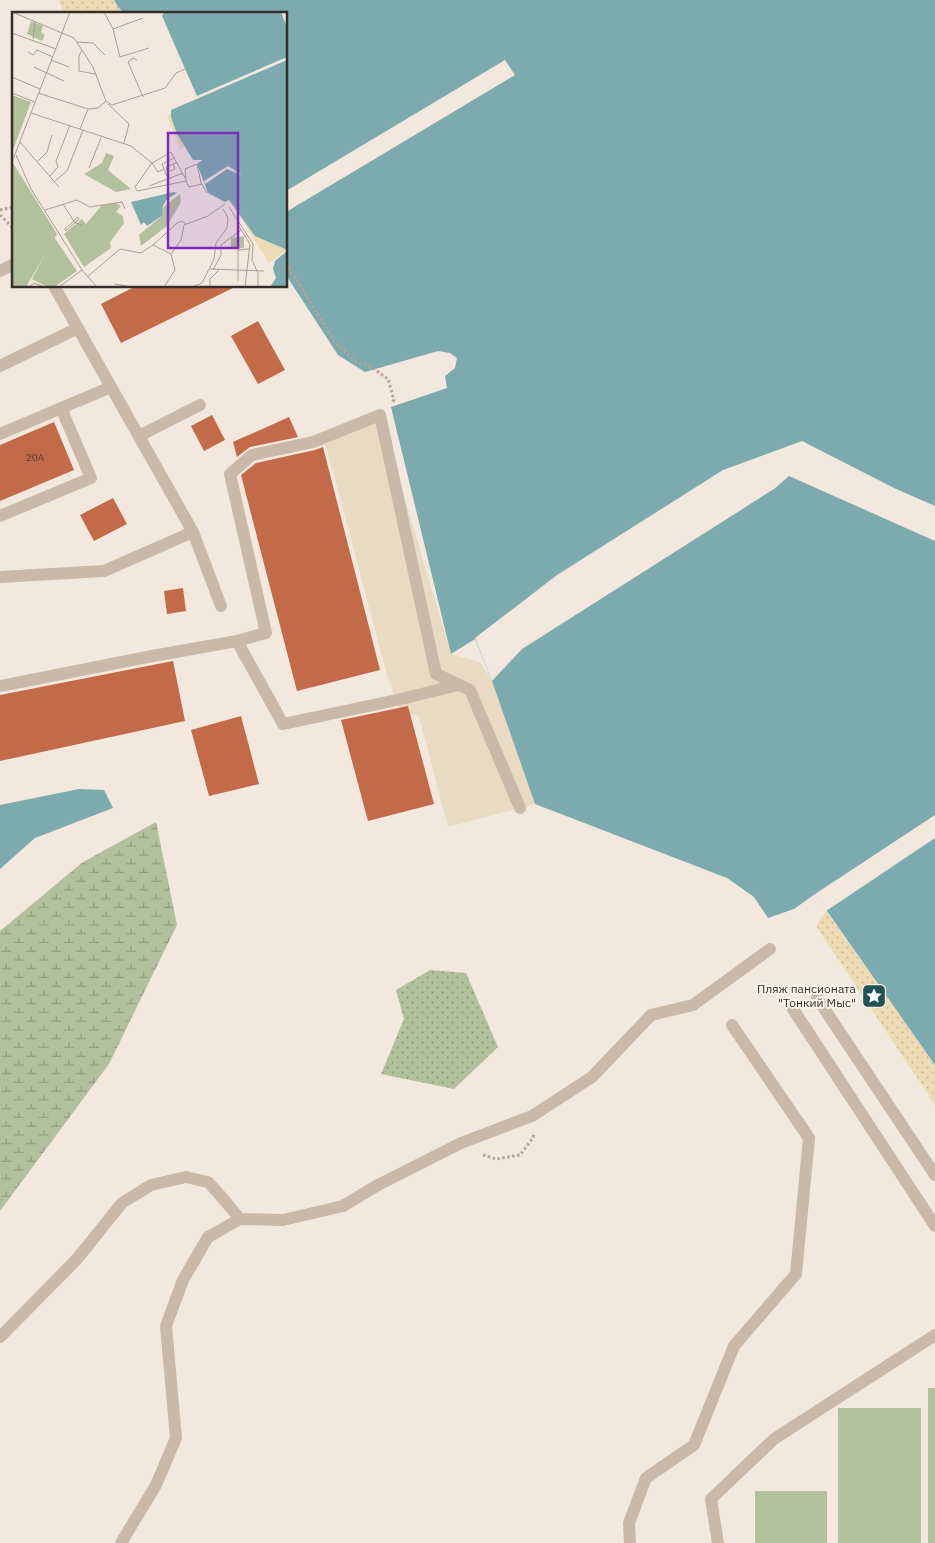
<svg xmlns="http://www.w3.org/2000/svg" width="935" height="1543" viewBox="0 0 935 1543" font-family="'IBM Plex Sans',sans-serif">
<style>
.grass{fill:url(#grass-dots)}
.wetland{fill:url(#wetland-marsh)}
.sand{fill:url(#sand-dots)}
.pitch{fill:#b3c09d}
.plaza{fill:#e9dac4}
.water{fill:#7caaae}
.pier{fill:#f2e8dd}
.building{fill:#c36b49}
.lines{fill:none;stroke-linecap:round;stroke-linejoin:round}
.path{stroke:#b5a393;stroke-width:3;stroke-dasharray:2.5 2.5;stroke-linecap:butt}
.service{stroke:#cab9a9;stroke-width:12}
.labels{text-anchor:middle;stroke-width:4;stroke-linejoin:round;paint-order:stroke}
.number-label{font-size:10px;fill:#5a3d31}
.poi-label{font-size:12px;fill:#372e29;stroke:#f9f2e9;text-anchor:end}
.inset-road{fill:none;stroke:#a79e95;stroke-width:1}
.view{fill:#7b2cbf;fill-opacity:0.15;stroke:#7b2cbf;stroke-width:2.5}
.inset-edge{fill:none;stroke:#372e29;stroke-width:2.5}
</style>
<defs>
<pattern id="grass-dots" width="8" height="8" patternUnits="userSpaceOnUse" patternTransform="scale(1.25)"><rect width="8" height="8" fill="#b3c09d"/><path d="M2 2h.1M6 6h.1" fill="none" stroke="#929c80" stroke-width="1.8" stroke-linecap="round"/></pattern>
<pattern id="wetland-marsh" width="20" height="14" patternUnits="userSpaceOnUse" patternTransform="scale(1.25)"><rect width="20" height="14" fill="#b3c09d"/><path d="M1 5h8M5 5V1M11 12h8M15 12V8" fill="none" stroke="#929c80"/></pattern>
<pattern id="sand-dots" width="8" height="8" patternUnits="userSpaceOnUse" patternTransform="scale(1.25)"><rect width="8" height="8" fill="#ecdbb4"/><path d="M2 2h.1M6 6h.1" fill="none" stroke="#cbbc9b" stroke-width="1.8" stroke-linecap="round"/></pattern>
</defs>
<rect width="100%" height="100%" fill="#f2e8dd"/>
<path class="grass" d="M430 970 466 973 498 1047 454 1089 381 1074 404 1019 396 990Z"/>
<path class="wetland" d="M156 822 177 925 109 1064 0 1211V931L83 862Z"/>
<path class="sand" d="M59 0H114L117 5 129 14H64Z
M826 911 935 1065V1105L816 926Z"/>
<path class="pitch" d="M928 1388H935V1543H928Z
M838 1408H921V1543H838Z
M755 1491H827V1543H755Z"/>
<path class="plaza" d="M380 415 451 654 480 662 492 681 535 804 448 827 419 716 401 712 388 679 326 445 313 448Z"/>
<path class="water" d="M114 0H935V1065L815 894 794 909 768 918 754 897 727 878 535 804 492 681 475 639 451 654 391 407 447 388 445 376 455 368 457 358 450 353 438 351 365 372 338 355 286 275V14H124L117 5Z
M79 789 104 790 113 808 35 838 0 869V805Z"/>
<path class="pier" d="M505 60 515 75 286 212V191Z
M802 441 894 488 935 506V541L789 476 774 489 522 649 492 681 475 638 557 575 723 470Z
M935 815V838L826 911 815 894Z"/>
<path class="building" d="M136 286H237L121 343 101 304Z
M258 321 285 370 258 384 231 336Z
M212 415 225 440 204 451 191 426Z
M289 417 298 437 250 447 237 457 233 442Z
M54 422 74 470 0 501V445Z
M323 447 380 670 297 691 241 475 256 463 315 450Z
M113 498 127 524 94 541 80 515Z
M183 588 186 611 167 614 164 591Z
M173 661 185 721 0 761V695Z
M408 706 434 804 368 821 341 720Z
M241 716 259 784 209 796 191 730Z"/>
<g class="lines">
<path class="path" d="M0 210 14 207
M0 215 14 229
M286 263 335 342 355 361 370 366 388 379 394 400 391 403
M483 1155 496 1159 520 1155 533 1138 534 1134"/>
<path class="service" d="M0 271 14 264
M54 286 193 532 221 606
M0 366 78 328
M0 434 111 387
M139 436 200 405
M0 516 91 478 61 408
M0 577 104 571 193 532
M237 641 266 633 230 474 252 455 313 442 380 415 436 674 470 690 520 808
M0 686 147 657 237 641 283 724 397 700 458 685
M817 998 935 1175
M793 1009 935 1226
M0 1337 77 1259 122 1203 151 1185 186 1177 208 1182 219 1194 240 1219
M121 1543 156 1485 176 1438 166 1326 183 1280 208 1237 240 1219 283 1220 343 1206 378 1185 461 1143 532 1116 592 1077 651 1015 693 1005 770 949
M630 1543 629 1523 646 1478 694 1445 734 1346 796 1274 809 1138 732 1025
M718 1543 711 1499 774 1439 935 1335"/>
</g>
<defs>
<symbol id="sight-square" viewBox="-11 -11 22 22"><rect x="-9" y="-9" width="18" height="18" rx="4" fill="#1f5257" stroke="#f9f2e9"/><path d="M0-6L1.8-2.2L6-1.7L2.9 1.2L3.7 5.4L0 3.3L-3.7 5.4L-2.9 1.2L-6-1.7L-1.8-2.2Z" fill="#fff"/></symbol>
</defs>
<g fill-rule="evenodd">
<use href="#sight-square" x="860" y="982" width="28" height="28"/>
</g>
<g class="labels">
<g class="number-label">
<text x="35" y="461">20А</text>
</g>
<g class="poi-label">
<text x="856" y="993">Пляж пансионата<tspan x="856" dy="14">"Тонкий Мыс"</tspan></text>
</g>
</g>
<g transform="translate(12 12)">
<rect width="275" height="275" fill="#f2e8dd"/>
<path d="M19 9 31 14 29 20 33 23 30 29 15 22ZM94 141 102 144 96 158 119 177 104 180 72 162 90 151Z" fill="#b3c09d"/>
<path d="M104 191 109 194 104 200 111 204 112 211 98 230 99 236 72 255 52 222 70 207 74 212 90 193ZM42 225 65 259 42 275H36L20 267Z" fill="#b3c09d"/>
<path d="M168 182 169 190 155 214 129 234 127 223 151 203 150 196Z" fill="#b3c09d"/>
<path d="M160 101 172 135 168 137 155 103ZM218 189 243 224 274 238 257 251Z" fill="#ecdbb4"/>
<path d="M0 83 19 90 1 138H0ZM1 151 45 222 14 275H0Z" fill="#b3c09d"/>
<path d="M232 224V236L219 237V226Z" fill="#b3c09d"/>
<path d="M152 0H269L275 15V45L185 84 150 4ZM275 48V238L243 224 217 188 213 190 196 181 185 152 190 148H181L165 122 159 105V98ZM162 180 165 181 155 187 150 196 151 203 135 214 132 210 129 213 119 190ZM275 239V275H258L264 266 261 257 263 249Z" fill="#7caaae"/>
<path d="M216 154 230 163 215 157 193 172 192 169Z" fill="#f2e8dd"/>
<path class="inset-road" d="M0 0 62 26 81 55 94 89 100 93 153 76 164 61 173 57M92 0 101 17 108 45 137 36M101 17 131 6M0 21 44 37M21 27 23 9M65 30 81 31 93 43M70 38 67 44V59L83 62M16 40 21 43 25 38 41 45M39 48 57 55M125 48 121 46 116 50 131 85M22 55 52 69M0 65 28 77M0 81 23 90M26 81 76 97 86 96 94 89M96 92 117 112 112 131M19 101 119 134 140 151 123 175 125 179 174 169 177 175 190 172M68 117 76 97M8 130 47 175M4 143 19 177 70 258 85 275M26 149 35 140 40 123M0 150 58 0M161 152 163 157 156 160 154 155 161 152 165 150M77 156 89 126M152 157 146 160 140 151 159 140 173 166M38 164 46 155 44 149 58 113M155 164 150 152 162 146M43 169 55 159 71 118M174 169 173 157 185 152 189 171 195 181M137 174 171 161M51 192 63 211 70 213M217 195 241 232 240 248 246 261V275M33 198 65 188 78 195 110 190 113 197M66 205 67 207 54 219 53 217ZM226 213 238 232 233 275M141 233 165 211 170 209 174 212M198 257 252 259M201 258 209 243V233L229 218M75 265 108 237 129 241 141 233 159 242 169 228 172 213 196 204 213 192M226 269V238L237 237M103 272 120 275M198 274V267L207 258M17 275 22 271 32 275M47 275 70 258M152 275 163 258 159 242M180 275 190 271 202 247 204 231 215 216 216 206 211 197"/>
<path class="view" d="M156 121H226V236H156Z"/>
<rect width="275" height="275" class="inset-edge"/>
</g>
</svg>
